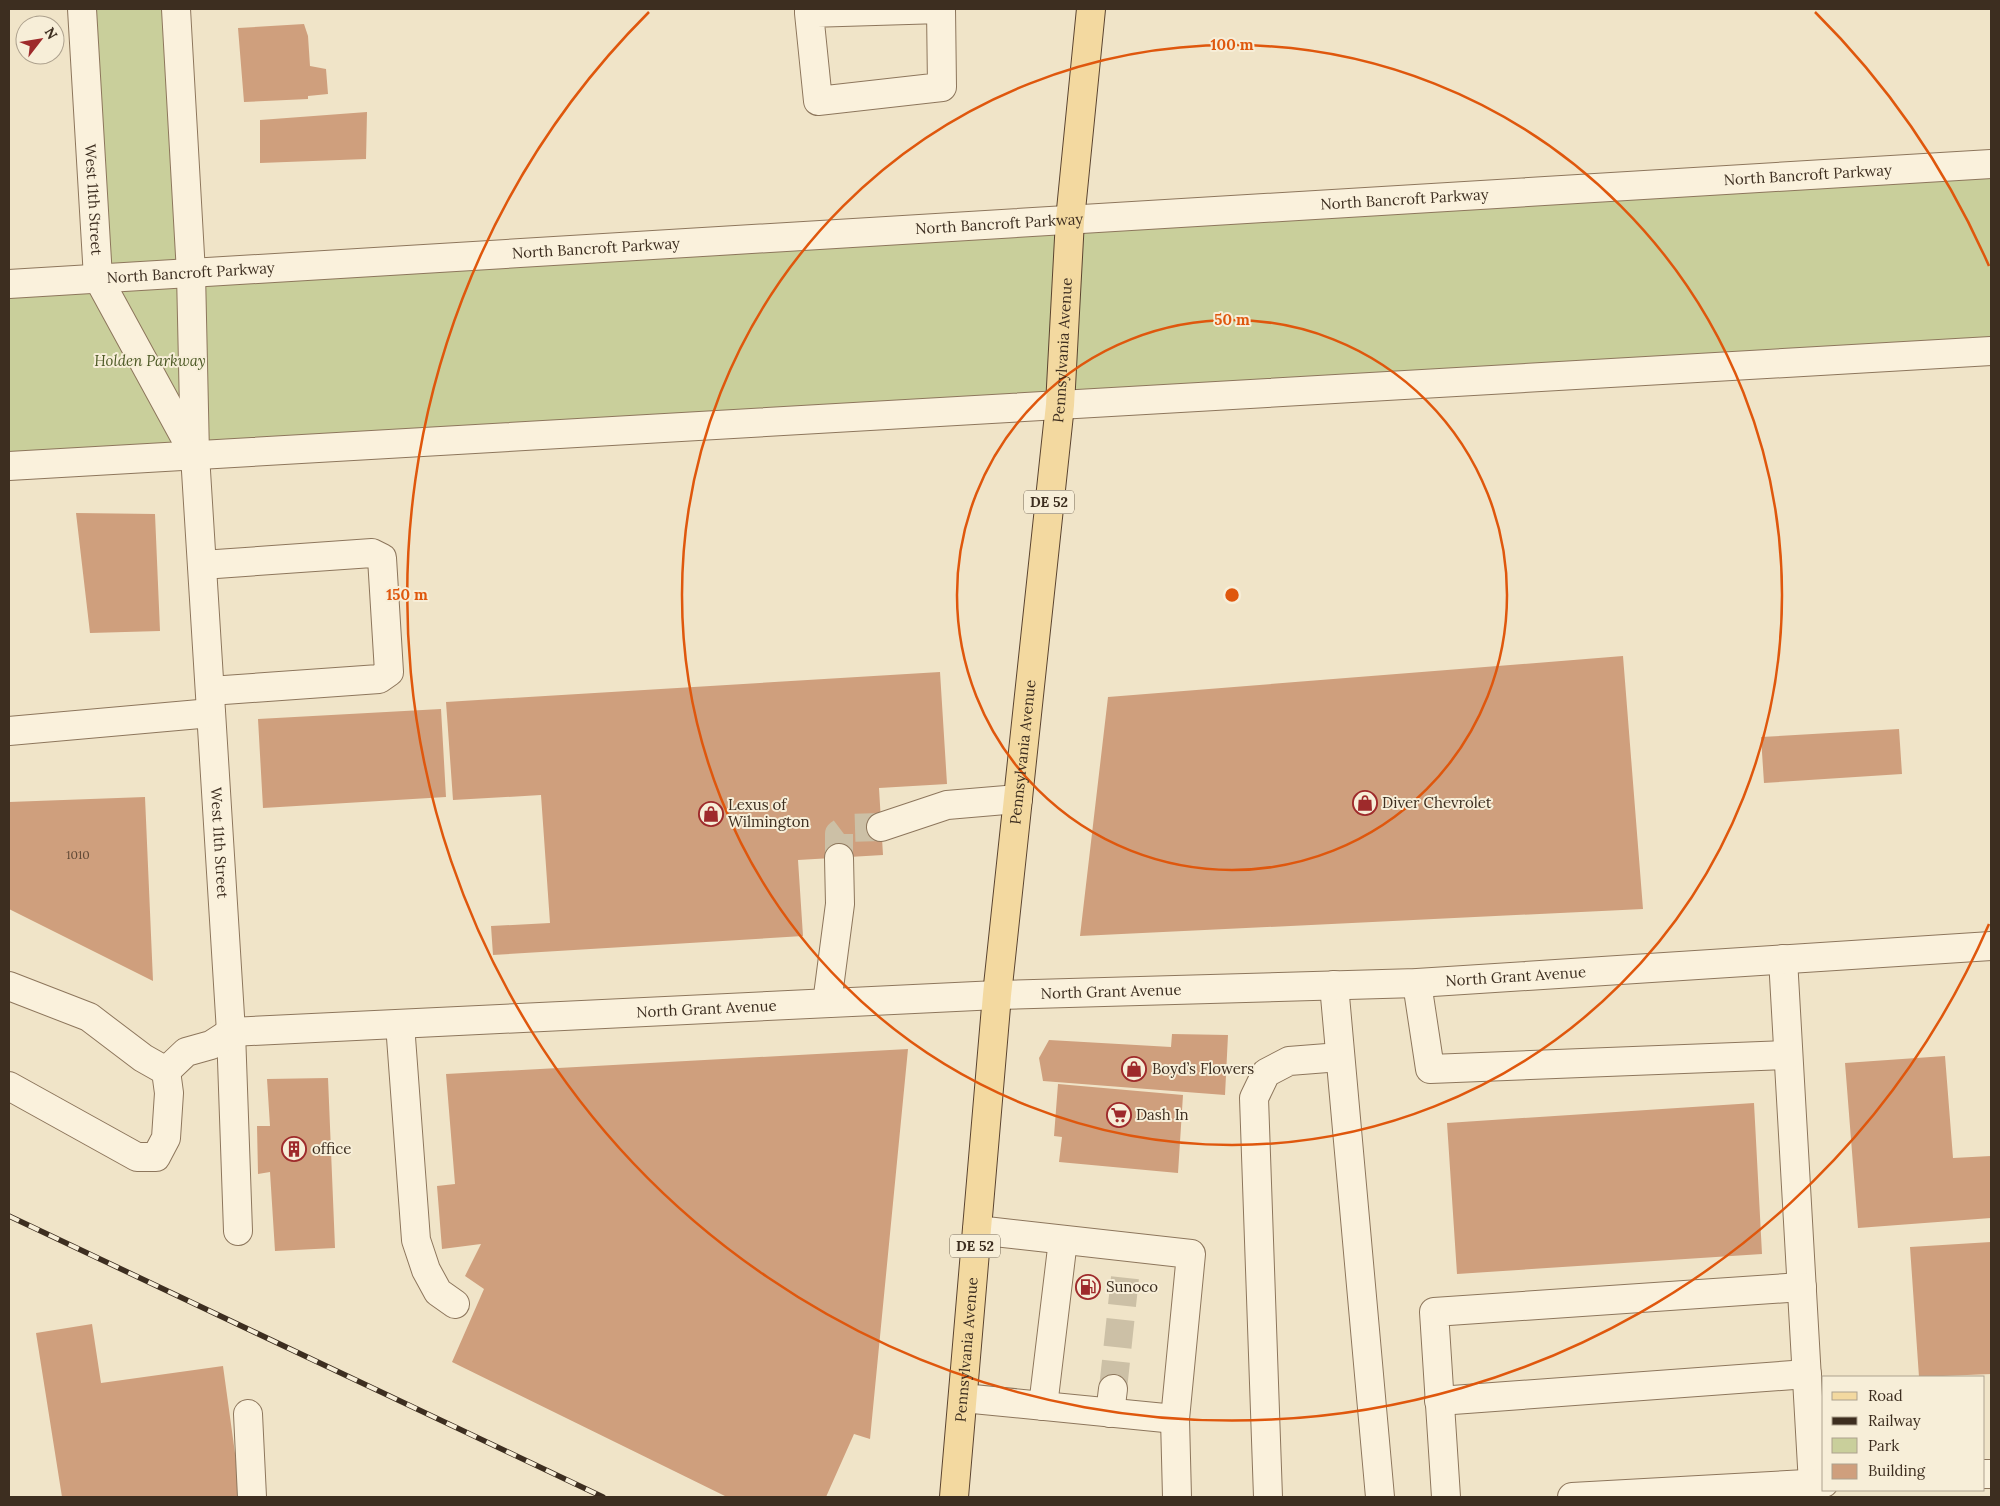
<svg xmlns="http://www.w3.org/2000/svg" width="2000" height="1506" viewBox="0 0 2000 1506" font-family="Lora,serif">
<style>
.green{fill:#c9cf9b}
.building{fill:#cf9f7d}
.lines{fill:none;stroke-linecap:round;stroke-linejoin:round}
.minor-tunnel{stroke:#ccc0a6;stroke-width:28;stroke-dasharray:28 14;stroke-linecap:butt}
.minor-casing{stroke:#8d765c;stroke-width:30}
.major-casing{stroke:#5b4430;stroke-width:30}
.minor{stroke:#faf1dc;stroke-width:28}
.major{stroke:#f3d9a0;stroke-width:28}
.rail-casing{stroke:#3d2e20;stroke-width:5.5}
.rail{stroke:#f7eed8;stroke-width:4;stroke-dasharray:11;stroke-linecap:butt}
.ring{fill:none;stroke:#df570d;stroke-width:2.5}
.labels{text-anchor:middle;stroke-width:4;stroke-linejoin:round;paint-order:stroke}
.number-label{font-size:12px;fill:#624a37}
.shield{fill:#f7eed8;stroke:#756857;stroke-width:1}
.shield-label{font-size:14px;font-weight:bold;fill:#3d2e20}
.street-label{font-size:15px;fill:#3d2e20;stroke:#f7eed8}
.park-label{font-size:15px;font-style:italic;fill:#4d5a26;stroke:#f7eed8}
.poi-label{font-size:15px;fill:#3d2e20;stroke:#f7eed8;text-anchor:start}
.centre{fill:#df570d;stroke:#f7eed8;stroke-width:2.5}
.ring-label{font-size:15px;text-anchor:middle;font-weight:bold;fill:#df570d;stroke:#f7eed8;stroke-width:4;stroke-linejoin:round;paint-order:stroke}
</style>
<rect width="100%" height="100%" fill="#f0e4c8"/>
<path class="green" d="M82 9H176L191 272 1991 164V351L9 466V284L97 278Z"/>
<path class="building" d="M304 24 308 36 310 66 326 69 328 94 308 96V99L244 102 238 28Z
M367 112 366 159 260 163V120Z
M76 513 155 514 160 631 90 633Z
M1623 656 1643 909 1080 936 1108 697Z
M940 672 947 784 879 788 883 855 798 860 803 936 493 955 491 926 550 923 541 795 453 800 446 702Z
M441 709 446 797 263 808 258 719Z
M1899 729 1902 774 1764 783 1761 737Z
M145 797 153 981 9 909V802Z
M1172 1034 1228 1035 1225 1095 1043 1081 1039 1058 1049 1040 1171 1047Z
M908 1049 870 1439 854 1434 826 1497H727L452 1362 484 1289 465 1276 481 1244 442 1249 437 1186 455 1184 446 1074Z
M1945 1056 1953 1158 1991 1156V1218L1858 1228 1845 1063Z
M328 1078 335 1248 275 1251 270 1172 258 1174 257 1126H270L267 1079Z
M1058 1084 1183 1095 1178 1173 1059 1162 1062 1137 1054 1136Z
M1754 1103 1762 1254 1457 1274 1447 1123Z
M1991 1242V1374L1919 1377 1910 1247Z
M92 1324 101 1383 223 1366 241 1497H62L36 1333Z"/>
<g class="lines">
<path class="minor-tunnel" d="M839 858V834L847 828 881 827
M1113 1389 1126 1268"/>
<defs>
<g id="minor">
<path id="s1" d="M82 9 98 278 193 452"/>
<path id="s2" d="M176 9 191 273 195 455 231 1032 238 1231"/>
<path d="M809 9V13L818 101 942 87 941 9 809 13"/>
<path id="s3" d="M9 284 1991 164"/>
<path d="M9 466 1991 351"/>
<path d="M202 565 372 553 382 558 389 672 379 679 210 691"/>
<path d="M9 731 211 713"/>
<path d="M881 827 947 805 1018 799"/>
<path d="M1783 959 1813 1484"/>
<path d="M1417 983 1430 1069 1788 1055"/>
<path d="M1334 985 1380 1497"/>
<path d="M9 986 89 1017 143 1058 166 1071 169 1093 166 1138 156 1157H137L9 1086"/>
<path d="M827 1003 840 904 839 858"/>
<path d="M400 1024 416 1240 426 1270 438 1292 455 1304"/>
<path id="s4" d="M231 1032 997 995 1417 983 1991 946"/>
<path d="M166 1071 186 1052 211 1045 231 1032"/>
<path d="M977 1230 1191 1254 1175 1419 1177 1497"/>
<path d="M963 1398 1175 1419"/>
<path d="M1439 1401 1807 1374"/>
<path d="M1043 1406 1063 1240"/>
<path d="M1110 1413 1113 1389"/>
<path d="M248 1414 252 1497"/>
<path d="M1984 1474H1991"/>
<path d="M1268 1497 1254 1098 1266 1073 1289 1061 1340 1057"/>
<path d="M1446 1497 1434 1312 1802 1287"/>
<path d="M1572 1497 1824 1483"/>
</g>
<g id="major">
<path id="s5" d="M954 1497 997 995 1060 405 1070 220 1091 9"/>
</g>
</defs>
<use href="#minor" class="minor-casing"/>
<use href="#major" class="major-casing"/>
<use href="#minor" class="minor"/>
<use href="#major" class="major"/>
<defs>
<path id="rail" d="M9 1216 603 1497"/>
</defs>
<use href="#rail" class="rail-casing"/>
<use href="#rail" class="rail"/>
</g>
<g class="ring">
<circle cx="1232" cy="595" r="275"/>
<circle cx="1232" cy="595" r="550"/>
<path d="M1989 924A825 825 0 1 1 649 12M1815 12A825 825 0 0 1 1989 266"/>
</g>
<defs>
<symbol id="shop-ring" viewBox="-11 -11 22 22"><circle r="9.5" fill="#f7eed8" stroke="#9e2a2b" stroke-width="1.5"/><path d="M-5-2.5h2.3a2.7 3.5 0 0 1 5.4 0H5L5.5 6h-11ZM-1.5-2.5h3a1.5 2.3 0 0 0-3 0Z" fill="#9e2a2b"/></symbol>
<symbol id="supermarket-ring" viewBox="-11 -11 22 22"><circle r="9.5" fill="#f7eed8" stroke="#9e2a2b" stroke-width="1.5"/><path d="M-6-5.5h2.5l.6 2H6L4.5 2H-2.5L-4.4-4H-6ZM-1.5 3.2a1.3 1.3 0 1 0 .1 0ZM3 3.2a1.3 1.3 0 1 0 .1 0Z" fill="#9e2a2b"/></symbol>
<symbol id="building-ring" viewBox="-11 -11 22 22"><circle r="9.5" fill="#f7eed8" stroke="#9e2a2b" stroke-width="1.5"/><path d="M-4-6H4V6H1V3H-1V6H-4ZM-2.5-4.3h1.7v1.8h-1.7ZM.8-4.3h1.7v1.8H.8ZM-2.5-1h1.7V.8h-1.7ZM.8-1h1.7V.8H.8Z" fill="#9e2a2b"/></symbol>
<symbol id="fuel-ring" viewBox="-11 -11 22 22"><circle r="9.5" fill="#f7eed8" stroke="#9e2a2b" stroke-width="1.5"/><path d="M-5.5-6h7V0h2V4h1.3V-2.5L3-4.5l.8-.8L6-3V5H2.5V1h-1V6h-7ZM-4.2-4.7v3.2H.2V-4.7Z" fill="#9e2a2b"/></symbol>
</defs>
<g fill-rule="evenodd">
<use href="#shop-ring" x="1351" y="789" width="28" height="28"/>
<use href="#shop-ring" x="697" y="800" width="28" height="28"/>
<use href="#shop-ring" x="1120" y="1055" width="28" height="28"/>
<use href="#supermarket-ring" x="1105" y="1101" width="28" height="28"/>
<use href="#building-ring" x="280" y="1135" width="28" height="28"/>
<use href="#fuel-ring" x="1074" y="1273" width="28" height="28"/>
</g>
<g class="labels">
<g class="number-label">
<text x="78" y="859">1010</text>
</g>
<g class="shield">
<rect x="1024" y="490.5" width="50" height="23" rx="4"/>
<rect x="950" y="1234.5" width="50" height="23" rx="4"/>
</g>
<g class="shield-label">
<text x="1049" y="507">DE 52</text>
<text x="975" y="1251">DE 52</text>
</g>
<g class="street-label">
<text dy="5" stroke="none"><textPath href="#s3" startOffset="1802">North Bancroft Parkway</textPath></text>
<text dy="5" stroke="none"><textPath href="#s1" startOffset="191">West 11th Street</textPath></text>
<text dy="5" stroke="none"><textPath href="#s3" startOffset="1398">North Bancroft Parkway</textPath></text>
<text dy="5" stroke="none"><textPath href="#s3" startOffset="992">North Bancroft Parkway</textPath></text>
<text dy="5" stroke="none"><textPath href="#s3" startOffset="588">North Bancroft Parkway</textPath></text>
<text dy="5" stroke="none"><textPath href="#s3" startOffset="182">North Bancroft Parkway</textPath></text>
<text dy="5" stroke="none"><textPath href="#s5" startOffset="1152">Pennsylvania Avenue</textPath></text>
<text dy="5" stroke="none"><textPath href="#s5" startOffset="748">Pennsylvania Avenue</textPath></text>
<text dy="5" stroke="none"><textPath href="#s2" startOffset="835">West 11th Street</textPath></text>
<text dy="5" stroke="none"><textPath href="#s4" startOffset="1286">North Grant Avenue</textPath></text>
<text dy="5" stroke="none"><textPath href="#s4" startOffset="881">North Grant Avenue</textPath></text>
<text dy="5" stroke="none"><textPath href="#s4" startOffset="476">North Grant Avenue</textPath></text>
<text dy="5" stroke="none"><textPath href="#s5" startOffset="148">Pennsylvania Avenue</textPath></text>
</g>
<g class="park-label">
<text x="150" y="366">Holden Parkway</text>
</g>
<g class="poi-label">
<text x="1382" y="808">Diver Chevrolet</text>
<text x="728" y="810">Lexus of<tspan x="728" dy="17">Wilmington</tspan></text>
<text x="1152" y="1074">Boyd’s Flowers</text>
<text x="1136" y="1120">Dash In</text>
<text x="312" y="1154">office</text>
<text x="1106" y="1292">Sunoco</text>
</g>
</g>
<circle cx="1232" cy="595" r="8" class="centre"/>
<g class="ring-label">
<text x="1232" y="50">100 m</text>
<text x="1232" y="325">50 m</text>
<text x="407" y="600">150 m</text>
</g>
<rect width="2000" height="1506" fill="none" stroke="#3d2e20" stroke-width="20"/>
<rect x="1822" y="1376" width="162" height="115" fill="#f7eed8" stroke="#ada18e"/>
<rect x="1832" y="1392" width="25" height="8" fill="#f3d9a0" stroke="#ada18e"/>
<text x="1868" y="1401" font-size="15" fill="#3d2e20">Road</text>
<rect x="1832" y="1417" width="25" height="8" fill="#3d2e20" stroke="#ada18e"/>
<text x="1868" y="1426" font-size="15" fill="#3d2e20">Railway</text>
<rect x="1832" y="1438" width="25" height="15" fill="#c9cf9b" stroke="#ada18e"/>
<text x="1868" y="1451" font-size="15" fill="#3d2e20">Park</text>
<rect x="1832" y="1464" width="25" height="15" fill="#cf9f7d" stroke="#ada18e"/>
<text x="1868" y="1476" font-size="15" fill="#3d2e20">Building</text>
<g transform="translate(40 40) rotate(59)"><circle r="24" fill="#f7eed8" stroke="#ada18e"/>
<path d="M0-4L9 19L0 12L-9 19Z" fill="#9e2a2b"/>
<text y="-8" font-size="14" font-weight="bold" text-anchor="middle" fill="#3d2e20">N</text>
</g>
</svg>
